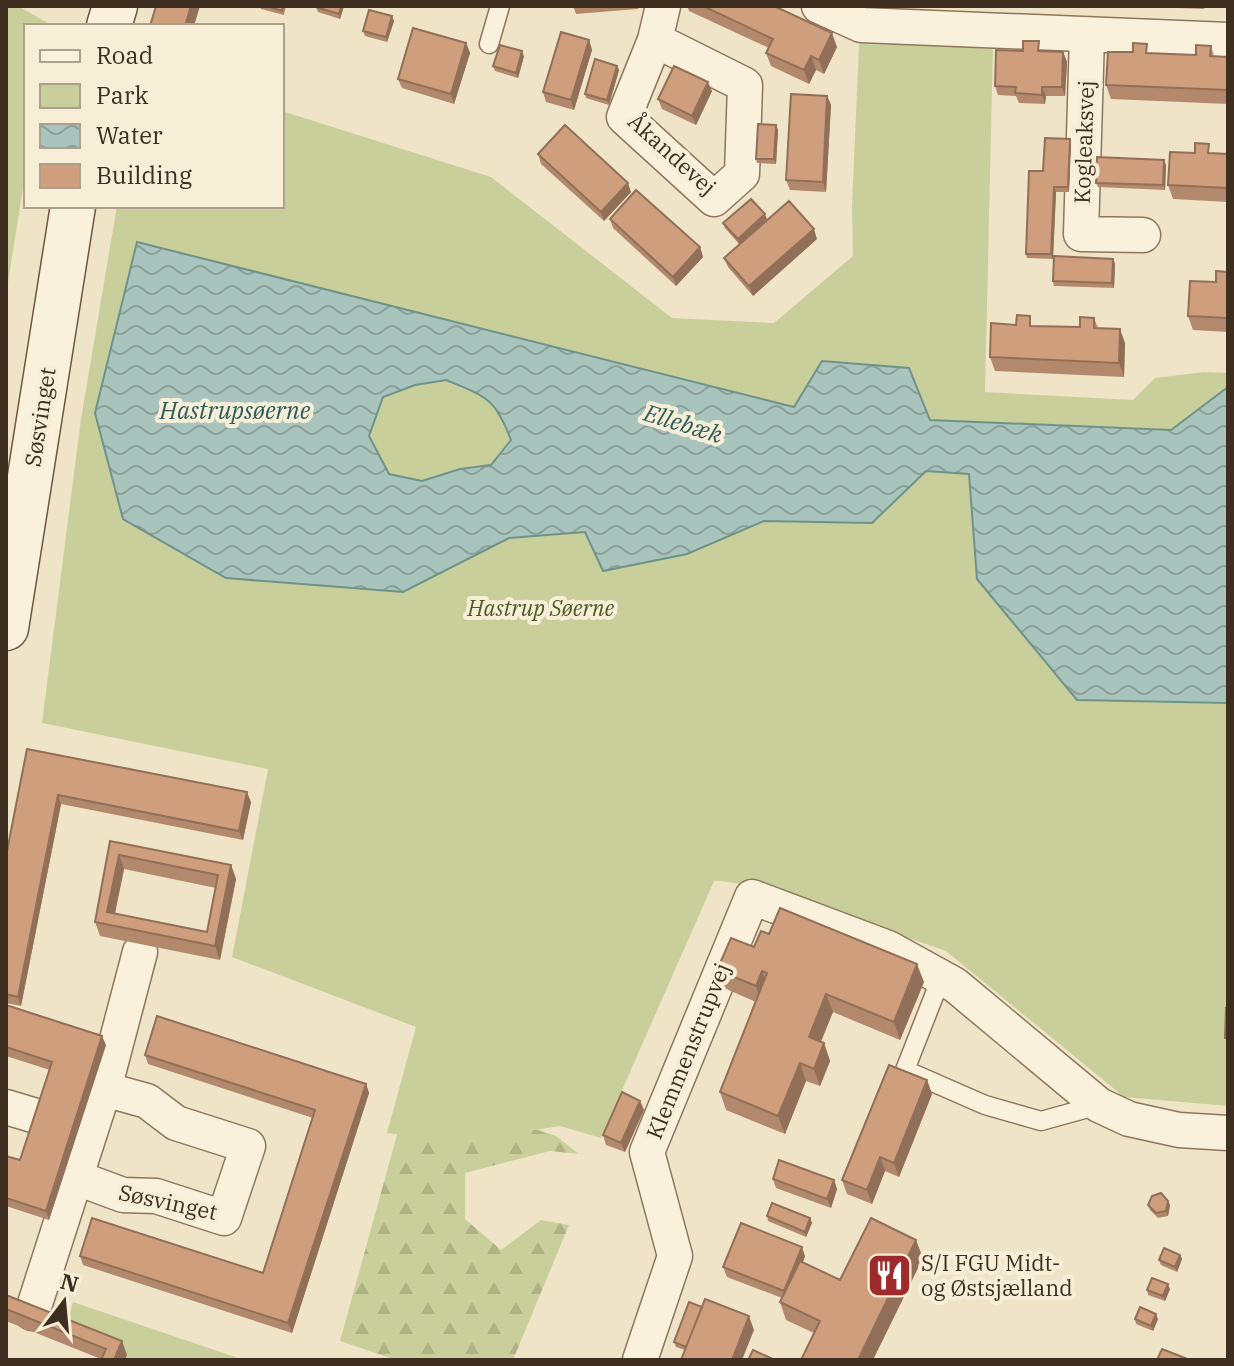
<svg xmlns="http://www.w3.org/2000/svg" width="1234" height="1366" viewBox="0 0 1234 1366" font-family="'IBM Plex Serif',serif">
<style>
.forest{fill:url(#forest-firs)}
.park{fill:#c9cf9b}
.water{fill:url(#water-waves);stroke:#6f938a;stroke-width:2;fill-rule:evenodd}
.lines{fill:none;stroke-linecap:round;stroke-linejoin:round}
.lane-casing{stroke:#8d765c;stroke-width:21}
.street-casing{stroke:#8d765c;stroke-width:37}
.secondary-casing{stroke:#6f573f;stroke-width:47}
.lane{stroke:#faf1dc;stroke-width:18}
.street{stroke:#faf1dc;stroke-width:34}
.secondary{stroke:#faf1dc;stroke-width:44}
.wall{fill:#b2896c;fill-rule:evenodd}
.shaded-wall{fill:#916f58}
.building{fill:#cf9f7d;stroke:#916f58;stroke-width:2;fill-rule:evenodd}
.labels{text-anchor:middle;stroke-width:8;stroke-linejoin:round;paint-order:stroke}
.street-label{font-size:22px;fill:#3d2e20;stroke:#f7eed8}
.park-label{font-size:22px;font-style:italic;fill:#4d5a26;stroke:#f7eed8}
.poi-label{font-size:22px;fill:#3d2e20;stroke:#f7eed8;text-anchor:start}
.water-label{font-size:24px;font-style:italic;fill:#2f5d5a;stroke:#f7eed8}
</style>
<defs>
<pattern id="forest-firs" width="22" height="20" patternUnits="userSpaceOnUse" patternTransform="scale(2)"><rect width="22" height="20" fill="#c9cf9b"/><path d="M5 1l3.5 6h-7zM16 11l3.5 6h-7z" fill="#aeb285"/></pattern>
<pattern id="water-waves" width="16" height="10" patternUnits="userSpaceOnUse" patternTransform="scale(2)"><rect width="16" height="10" fill="#a9c4bc"/><path d="M0 5q4-4 8 0t8 0" fill="none" stroke="#8ba098"/></pattern>
</defs>
<rect width="100%" height="100%" fill="#f0e4c8"/>
<path class="forest" d="M639 841 810 895 728 882 653 875 520 1124 556 1136 579 1154 550 1151 465 1173V1219L501 1250 541 1220 569 1225 513 1360H396L340 1341 426 1030Z"/>
<path class="park" d="M6 6H18L53 26H26V169L6 295Z
M859 44 993 47 985 392 1133 400 1155 378 1205 372 1228 373V1106L1124 1097 946 951 718 872 601 1138 560 1126 459 1142 387 1133 416 1027 232 957 268 769 42 723 81 419 117 206H282V111L491 177 672 318 774 323 853 256 852 207Z
M73 1302 244 1360H125L126 1355 66 1327Z"/>
<path class="water" d="M137 242 794 407 822 361 909 368 930 420 1171 430 1228 387V703L1077 700 977 579 969 474 926 471 872 523 764 521 687 554 603 571 585 532 509 538 403 592 226 578 123 519 95 413ZM446 380C487 397 495 398 511 440L491 465 460 469 422 481 389 474 369 436 383 397 415 385Z"/>
<g class="lines">
<defs>
<path id="lane" d="M489 44 500 6
M941 978 905 1070 985 1105 1041 1121 1099 1105"/>
<path id="street" d="M819 6 861 25 1228 40
M1087 36 1081 234 1143 235
M655 40 745 85 742 174 714 199 624 117 655 40 663 6
M6 1107 36 1116
M77 1178 123 1195 156 1196 224 1218 248 1146 176 1123 147 1101 104 1089
M32 1313 104 1089 140 952
M640 1360 675 1256 647 1152 752 897 888 948 955 985 1099 1105 1129 1119 1179 1130 1228 1133"/>
<path id="secondary" d="M109 26 115 6
M6 628 73 206"/>
</defs>
<use href="#lane" class="lane-casing"/>
<use href="#street" class="street-casing"/>
<use href="#secondary" class="secondary-casing"/>
<use href="#lane" class="lane"/>
<use href="#street" class="street"/>
<use href="#secondary" class="secondary"/>
</g>
<path class="wall" d="M260 6H286L284 15 261 9Z
M344 6 340 19 318 12 316 7Z
M573 6H638V9L576 14Z
M687 6H774L837 47 824 74 816 70 809 84 771 66 766 53 769 48 689 11Z
M1124 6H1205L1204 9Z
M394 21 387 42 365 36 363 31Z
M589 40 592 50 574 110 546 102 543 92Z
M466 43 470 53 454 104 402 88 398 79Z
M1211 46 1214 56 1228 57V104L1111 99 1106 85 1150 53 1196 55Z
M1042 51 1063 52 1067 62 1065 96H1046L1045 104 1019 103 1016 96 998 95 995 86Z
M524 56 518 78 495 71 493 66Z
M617 66 619 70 609 105 586 98 585 94Z
M712 91 696 125 662 109 658 99Z
M827 96 831 105 826 192 790 190 786 180Z
M776 125 778 130 776 164 757 163 756 159Z
M1070 139 1071 143 1069 192H1056L1053 259 1027 258 1026 254 1043 171Z
M538 154 631 192 604 221 541 164Z
M1212 154H1228V202L1173 199 1168 185Z
M1166 165 1165 190 1098 187 1096 183Z
M610 219 700 247 703 257 676 286 613 228Z
M767 219 739 244 725 228 723 223Z
M817 239 753 296 728 267 724 258Z
M1113 259 1115 264 1114 288 1054 286 1053 281Z
M1228 272V332L1193 330 1188 316 1216 282Z
M1094 318 1098 328 1125 343 1124 377 995 371 990 357 1034 326 1080 327Z
M27 749 251 802 243 840 61 804 21 1006 6 1003V856Z
M110 841 231 865 236 879 220 960 100 936 95 922ZM124 869 216 888 207 932 115 914Z
M769 934 924 982 900 1040 833 1012 821 1042 824 1043 830 1061 820 1086 806 1081 785 1134 726 1110 720 1092 756 1002 724 988 717 970 754 947Z
M6 1005 106 1045 49 1220 6 1206V1156L20 1160 50 1070 6 1056Z
M145 1055 366 1084 369 1093 292 1333 83 1265 80 1256 263 1273 313 1118 148 1064Z
M927 1080 932 1094 899 1177 885 1171 872 1204 847 1194 842 1180Z
M640 1101 644 1110 625 1152 606 1145 603 1135Z
M773 1179 834 1180 837 1189 831 1208 776 1188Z
M1168 1201 1170 1205 1168 1216 1158 1218 1150 1210 1148 1205Z
M767 1216 810 1218 812 1223 806 1237 768 1221Z
M1180 1255 1182 1259 1177 1272 1161 1265 1159 1260Z
M805 1256 803 1262 840 1280 923 1258 814 1333 786 1320 780 1302 782 1298 727 1277 723 1267Z
M1170 1289 1165 1301 1148 1295 1147 1290Z
M6 1295 127 1355 101 1359 6 1321Z
M1135 1319H1158L1153 1331 1136 1324Z
M754 1330 685 1350 676 1347 674 1342Z"/>
<path class="shaded-wall" d="M191 6H200L194 26H185Z
M341 6H344L340 19 339 14Z
M392 16 394 21 387 42 386 37Z
M832 33 837 47 824 74 819 60Z
M589 40 592 50 574 110 571 100Z
M466 43 470 53 454 104 451 94Z
M522 51 524 56 518 78 516 73Z
M1063 52 1067 62 1065 96 1062 87Z
M811 56 816 70 809 84 804 70Z
M617 66 619 70 609 105 607 100Z
M708 82 712 91 696 125 692 116Z
M1042 87 1046 96 1045 104 1042 95Z
M827 96 831 105 826 192 823 182Z
M776 125 778 130 776 164 774 159Z
M1070 139 1071 143 1069 192 1068 187Z
M1164 160 1166 165 1165 190 1163 185Z
M628 183 631 192 604 221 601 212Z
M1054 187 1056 192 1053 259 1051 254Z
M765 214 767 219 739 244 738 239Z
M814 229 817 239 753 296 749 286Z
M700 247 703 257 676 286 673 277Z
M1113 259 1115 264 1114 288 1112 283Z
M1120 329 1125 343 1124 377 1119 363Z
M247 792 251 802 243 840 239 831Z
M58 795 61 804 21 1006 18 997Z
M119 855 124 869 112 926 107 912Z
M231 865 236 879 220 960 215 946Z
M917 964 924 982 900 1040 894 1022Z
M762 971 768 989 762 1004 756 986Z
M826 994 833 1012 815 1055 809 1037Z
M102 1036 106 1045 49 1220 46 1211Z
M824 1043 830 1061 820 1086 814 1069Z
M800 1063 806 1081 785 1134 778 1116Z
M927 1080 932 1094 899 1177 894 1163Z
M366 1084 369 1093 292 1333 288 1323Z
M640 1101 644 1110 625 1152 621 1143Z
M880 1157 885 1171 872 1204 867 1190Z
M834 1180 837 1189 831 1208 827 1199Z
M1168 1201 1170 1205 1168 1216 1166 1211Z
M810 1218 812 1223 806 1237 805 1232Z
M916 1240 923 1258 873 1360H858Z
M802 1247 805 1256 788 1301 784 1291Z
M1180 1255 1182 1259 1177 1272 1175 1267Z
M1168 1284 1170 1289 1165 1301 1163 1296Z
M1156 1314 1158 1319 1153 1331 1151 1326Z
M749 1316 754 1330 742 1360H732Z
M122 1341 127 1355 125 1360H114Z"/>
<path class="building" d="M156 6H191L185 26H150Z
M267 6H283L282 11Z
M317 6H341L339 14 316 7Z
M703 6H774L832 33 819 60 811 56 804 70 766 53 773 39Z
M369 10 392 16 386 37 363 31Z
M413 28 466 43 451 94 398 79Z
M561 32 589 40 571 100 543 92Z
M1023 41H1039L1038 51 1063 52 1062 87H1042V95L1015 93 1016 87 995 86 996 50 1023 51Z
M1133 43 1147 44 1146 53 1196 55V45L1211 46 1210 56 1228 57V90L1106 85 1108 52H1133Z
M500 45 522 51 516 73 493 66Z
M595 59 617 66 607 100 585 94Z
M674 66 708 82 692 116 658 99Z
M791 94 827 96 823 182 786 180Z
M758 124 776 125 774 159H756Z
M565 125 628 183 601 212 538 154Z
M1045 138 1070 139 1068 187H1054L1051 254H1026L1029 171H1043Z
M1195 143 1209 144 1208 153 1228 154V188L1168 185 1170 152 1195 153Z
M1097 157 1164 160 1163 185 1096 183Z
M636 190 700 247 673 277 610 219Z
M751 199 765 214 738 239 723 223Z
M789 201 814 229 749 286 724 258Z
M1054 256 1113 259 1112 283 1053 281Z
M1216 271 1228 272V318L1188 316 1190 281 1216 282Z
M1017 315 1030 316V326L1080 327V317L1094 318V328L1120 329 1119 363 990 357 991 323 1016 325Z
M27 749 247 792 239 831 58 795 18 997 6 994V856Z
M110 841 231 865 215 946 95 922ZM119 855 218 875 207 932 107 912Z
M780 908 917 964 894 1022 826 994 809 1037 824 1043 814 1069 800 1063 778 1116 720 1092 767 973 762 971 756 986 717 970 731 938 754 947 761 931 769 934Z
M6 1005 102 1036 46 1211 6 1198V1156L20 1160 52 1062 6 1047Z
M1226 1008H1228V1038H1225Z
M157 1016 366 1084 288 1323 80 1256 92 1218 263 1273 315 1110 145 1055Z
M889 1065 927 1080 894 1163 880 1157 867 1190 842 1180Z
M622 1092 640 1101 621 1143 603 1135Z
M779 1160 834 1180 827 1199 773 1179Z
M1161 1193 1168 1201 1166 1211 1156 1213 1148 1205 1152 1196Z
M772 1203 810 1218 805 1232 767 1216Z
M871 1218 916 1240 858 1360H801L820 1321 780 1302 800 1261 840 1280Z
M741 1223 802 1247 784 1291 723 1267Z
M1164 1248 1180 1255 1175 1267 1159 1260Z
M1152 1278 1168 1284 1163 1296 1147 1290Z
M6 1295 122 1341 114 1360H101L106 1349 6 1309Z
M705 1299 749 1316 732 1360H681Z
M689 1302 702 1307 686 1347 674 1342Z
M1140 1307 1156 1314 1151 1326 1135 1319Z
M1162 1349 1190 1360H1157Z
M753 1350 775 1360H748Z"/>
<defs>
<symbol id="restaurant-square" viewBox="-11 -11 22 22"><rect x="-9" y="-9" width="18" height="18" rx="4" fill="#9e2a2b" stroke="#f7eed8"/><path d="M-5-6h1v4h1v-4h1v4h1v-4h1v5L-1.5 .5V6h-2V.5L-5-1ZM5-6V6H3V1.5H1.5Q1.5-4 5-6Z" fill="#fff"/></symbol>
</defs>
<g fill-rule="evenodd">
<use href="#restaurant-square" x="864" y="1250" width="51" height="51"/>
</g>
<g class="labels">
<g class="street-label">
<text transform="translate(1084 142) rotate(-88)" y="8">Kogleaksvej</text>
<text transform="translate(672 154) rotate(42)" y="8">Åkandevej</text>
<text transform="translate(40 417) rotate(-81)" y="8">Søsvinget</text>
<text transform="translate(688 1051) rotate(-68)" y="8">Klemmenstrupvej</text>
<text transform="translate(168 1202) rotate(12)" y="8">Søsvinget</text>
</g>
<g class="park-label">
<text x="541" y="616">Hastrup Søerne</text>
</g>
<g class="poi-label">
<text x="921" y="1271">S/I FGU Midt-<tspan x="921" dy="25">og Østsjælland</tspan></text>
</g>
<g class="water-label">
<text x="235" y="419">Hastrupsøerne</text>
<text transform="translate(683 424) rotate(17)" y="8">Ellebæk</text>
</g>
</g>
<rect width="1234" height="1366" fill="none" stroke="#3d2e20" stroke-width="16"/>
<rect x="24" y="24" width="260" height="184" fill="#f7eed8" stroke="#ada18e" stroke-width="2"/>
<rect x="40" y="50" width="40" height="12" fill="#faf1dc" stroke="#ada18e" stroke-width="2"/>
<text x="96" y="64" font-size="24" fill="#3d2e20">Road</text>
<rect x="40" y="84" width="40" height="24" fill="#c9cf9b" stroke="#ada18e" stroke-width="2"/>
<text x="96" y="104" font-size="24" fill="#3d2e20">Park</text>
<rect x="40" y="124" width="40" height="24" fill="url(#water-waves)" stroke="#ada18e" stroke-width="2"/>
<text x="96" y="144" font-size="24" fill="#3d2e20">Water</text>
<rect x="40" y="164" width="40" height="24" fill="#cf9f7d" stroke="#ada18e" stroke-width="2"/>
<text x="96" y="184" font-size="24" fill="#3d2e20">Building</text>
<g transform="translate(64 1302) rotate(16)" stroke="#f7eed8" stroke-width="6" paint-order="stroke">
<path d="M0-6L14 30L0 20L-14 30Z" fill="#3d2e20"/>
<text y="-12" font-size="22" font-weight="bold" text-anchor="middle" fill="#3d2e20">N</text>
</g>
</svg>
